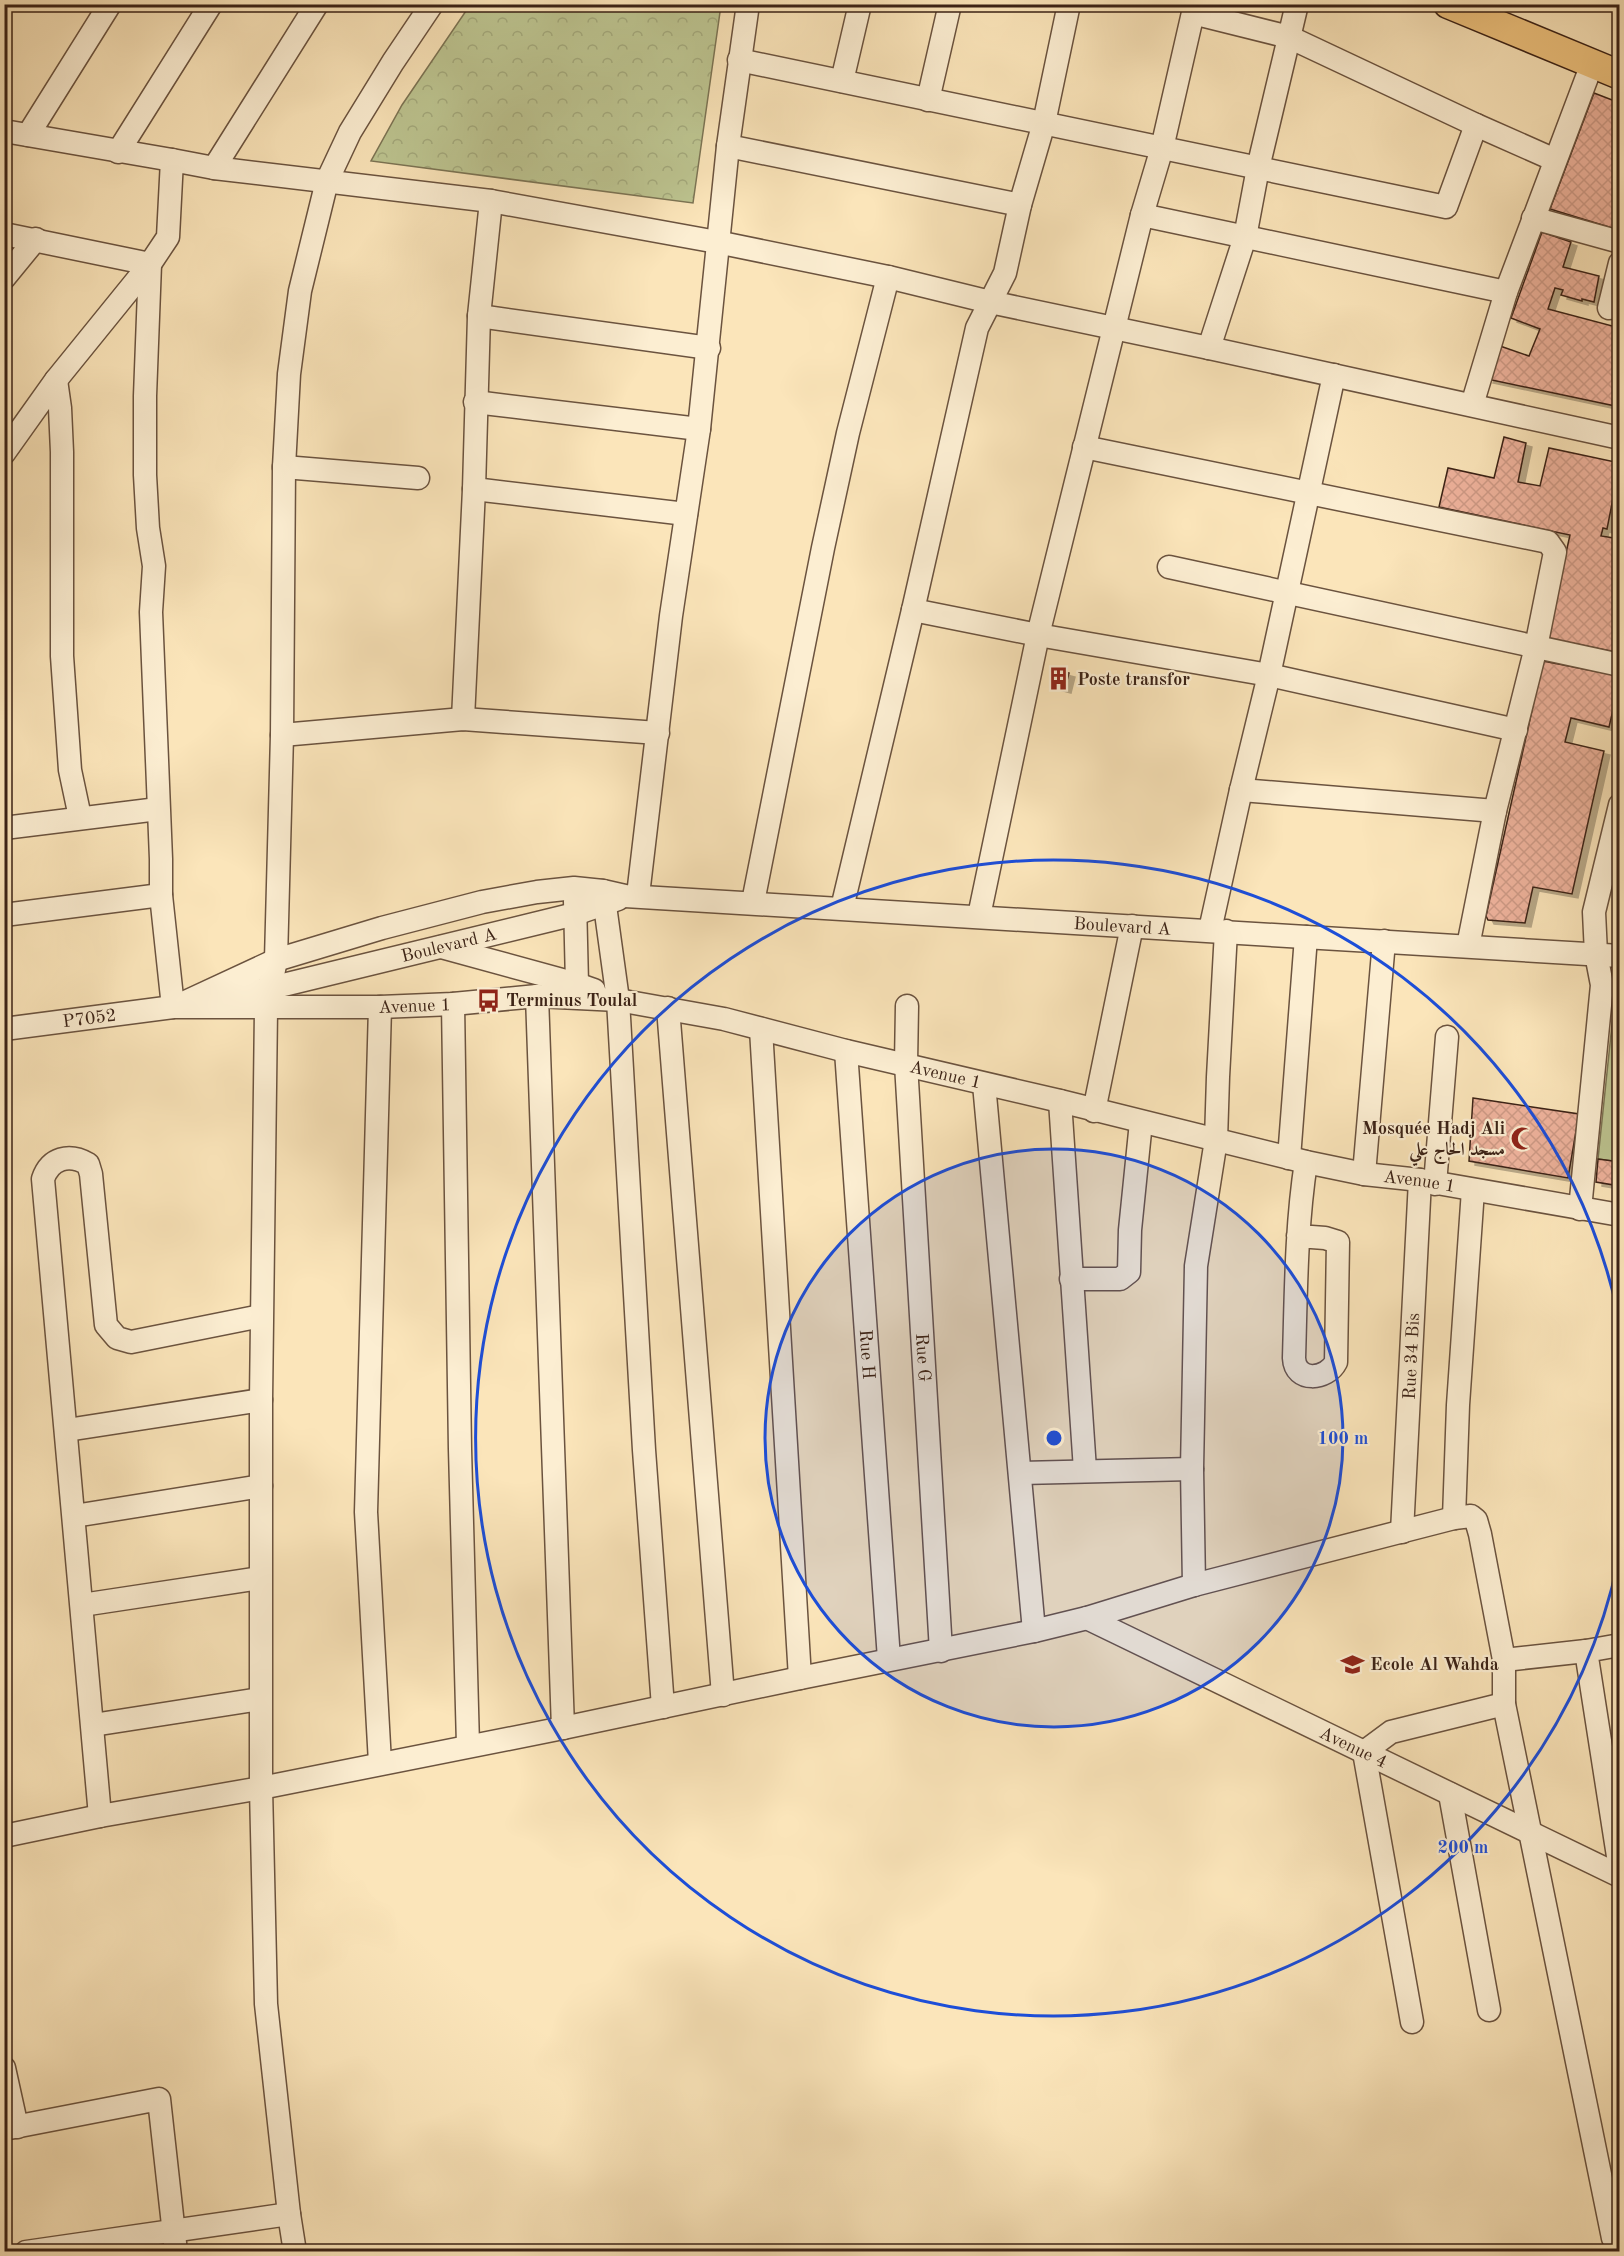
<svg xmlns="http://www.w3.org/2000/svg" width="1624" height="2256" viewBox="0 0 1624 2256" font-family="'Old Standard TT',Amiri,serif">
<style>
.grass{fill:#bdc591;stroke:#7c7454;stroke-width:1.5}
.forest{fill:url(#forest-crowns);stroke:#7c7454;stroke-width:1.5}
.building{fill:url(#building-cross-hatch);stroke:#3b2216;stroke-width:1.5;filter:url(#shadow)}
.lines{fill:none;stroke-linecap:round;stroke-linejoin:round}
.minor-casing{stroke:#6b533f;stroke-width:25}
.major-casing{stroke:#3b2216;stroke-width:31}
.minor{stroke:#fceed2;stroke-width:22}
.major{stroke:#eec27d;stroke-width:28}
.ring{fill:none;stroke:#1d4ed8;stroke-width:3}
.labels{text-anchor:middle;stroke-width:4.5;stroke-linejoin:round;paint-order:stroke}
.poi-label{font-size:18px;font-weight:bold;fill:#3b2216;stroke:#fceed2;text-anchor:start}
.street-label{font-size:18px;fill:#3b2216;stroke:#fceed2}
.centre{fill:#1d4ed8;stroke:#fceed2;stroke-width:3}
.ring-label{font-size:18px;text-anchor:middle;font-weight:bold;fill:#1d4ed8;stroke:#fceed2;stroke-width:4.5;stroke-linejoin:round;paint-order:stroke}
</style>
<defs>
<pattern id="forest-crowns" width="20" height="18" patternUnits="userSpaceOnUse" patternTransform="scale(1.5)"><rect width="20" height="18" fill="#bdc591"/><path d="M2 6a3 3 0 1 1 6 0M12 15a3 3 0 1 1 6 0" fill="none" stroke="#a3a97c"/></pattern>
<pattern id="building-cross-hatch" width="8" height="8" patternUnits="userSpaceOnUse" patternTransform="scale(1.5)"><rect width="8" height="8" fill="#efb39d"/><path d="M0 0l8 8M0 8l8-8" fill="none" stroke="#ce9a86"/></pattern>
<filter id="shadow"><feDropShadow dx="6" dy="4" stdDeviation="0" flood-color="#0004"/></filter>
</defs>
<rect width="100%" height="100%" fill="#fbe5ba"/>
<filter id="stains"><feTurbulence type="fractalNoise" baseFrequency=".00333" numOctaves="4"/><feColorMatrix values="0 0 0 0 .2 0 0 0 0 .09 0 0 0 0 .02 0 0 0 .5 -.17"/></filter>
<radialGradient id="worn" r=".72"><stop offset=".6" stop-color="#630" stop-opacity="0"/><stop offset="1" stop-color="#630" stop-opacity=".3"/></radialGradient>
<path class="grass" d="M1616 986H1619V1162L1598 1159Z"/>
<path class="forest" d="M470 5H721L693 203 371 161 402 105Z"/>
<path class="building" d="M1594 93 1620 103V213L1617 225 1612 228 1550 209Z
M1542 232 1571 242 1563 267 1599 276 1594 302 1582 299V301L1561 295 1563 290 1555 288 1548 309 1620 328V407L1487 379 1500 346 1529 356 1540 329 1511 318Z
M1504 437 1526 443 1518 482 1540 486 1549 448 1620 463 1607 529 1603 528 1601 536 1620 539V653L1547 638 1570 535 1439 507 1448 468 1494 478Z
M1543 661 1620 676V681L1609 727 1571 718 1565 742 1604 751 1572 894 1533 887 1525 923 1488 920 1486 916Z
M1053 669 1069 673 1065 689 1050 685Z
M1473 1098 1579 1114 1568 1178 1469 1161Z
M1598 1159 1620 1162V1186L1596 1182Z"/>
<g class="lines">
<defs>
<g id="minor">
<path d="M1193 13 1289 37 1476 125 1555 160"/>
<path d="M739 60 1446 207 1476 125"/>
<path d="M842 81 860 4"/>
<path d="M928 100 950 4"/>
<path d="M4 131 172 160"/>
<path d="M28 135 110 4"/>
<path d="M728 146 1020 205"/>
<path d="M118 152 211 4"/>
<path d="M214 168 317 4"/>
<path d="M1142 215 1506 292"/>
<path d="M1533 218 1620 242"/>
<path d="M4 234 150 264 145 396V475L148 528 154 566 151 612 161 859V895L173 1007"/>
<path d="M4 278 36 239"/>
<path d="M1609 308 1620 263"/>
<path d="M479 316 709 348"/>
<path d="M1209 348 1245 237 1258 168 1297 4"/>
<path d="M56 380 60 408 62 452V656L70 770 80 817"/>
<path d="M475 402 699 429"/>
<path d="M1472 405 1506 292 1592 64"/>
<path d="M1084 447 1548 542 1555 552 1536 647 1495 811 1468 946"/>
<path d="M4 453 56 380 150 264 168 237 172 160 214 168 491 201 717 242 888 277 990 302 1209 348 1620 438"/>
<path d="M284 467 418 478"/>
<path d="M474 489 686 514"/>
<path d="M1169 567 1620 665"/>
<path d="M913 610 1038 635 1269 675 1516 730"/>
<path d="M463 719 474 489 479 316 491 201"/>
<path d="M282 735 463 719 658 733"/>
<path d="M1241 790 1495 811"/>
<path d="M4 828 158 809"/>
<path d="M603 891 618 1000 644 1450 663 1707"/>
<path d="M638 895 671 616 699 429 728 146 748 4"/>
<path d="M575 901 577 984 580 997"/>
<path d="M753 902 823 548 848 433 888 277"/>
<path d="M842 908 913 610 977 328 1005 273 1020 205 1044 123 1069 4"/>
<path d="M4 915 161 895"/>
<path d="M979 916 1038 635 1142 215 1162 148 1195 4"/>
<path d="M1210 930 1241 790 1269 675 1334 375"/>
<path d="M441 947 577 984 594 990"/>
<path d="M537 996 563 1728"/>
<path id="s1" d="M217 999 271 988 575 914 618 899"/>
<path d="M453 1004 460 1449 468 1745"/>
<path id="s2" d="M179 1005 276 960 382 928 482 902 537 892 574 888 603 891 625 896 1620 956"/>
<path id="s3" d="M907 1006 906 1064 941 1651"/>
<path d="M668 1008 723 1695"/>
<path id="s4" d="M4 1029 173 1007H380L453 1004 537 996 618 1000 724 1019 846 1051 1060 1101 1306 1162 1364 1174 1420 1180 1620 1215"/>
<path d="M761 1029 800 1678"/>
<path id="s5" d="M846 1051 889 1659"/>
<path d="M984 1084 1034 1631"/>
<path d="M1060 1101 1085 1470"/>
<path d="M1094 1111 1132 926"/>
<path d="M1289 1158 1306 937"/>
<path d="M1364 1174 1384 941"/>
<path d="M1435 1184 1447 1037"/>
<path d="M1580 1209 1602 985 1596 954 1594 912 1620 805"/>
<path d="M1298 1236 1325 1238 1338 1242 1336 1362C1327 1380 1295 1383 1294 1358 1296 1293 1296 1227 1306 1162"/>
<path d="M1071 1279H1120L1129 1272 1130 1230 1141 1122"/>
<path d="M67 1430 261 1400"/>
<path d="M1021 1473 1192 1469"/>
<path d="M74 1516 261 1486"/>
<path d="M1454 1518 1458 1405 1473 1190"/>
<path id="s6" d="M1402 1532 1420 1180"/>
<path d="M1194 1585 1192 1469 1196 1266 1216 1140 1218 1077 1226 931"/>
<path d="M82 1605 260 1578"/>
<path id="s7" d="M1087 1618 1620 1876"/>
<path d="M1620 1645 1586 1651 1620 1869"/>
<path d="M1504 1660 1586 1651"/>
<path d="M93 1725 260 1699"/>
<path d="M380 1763 366 1512 380 1007"/>
<path d="M1450 1794 1489 2010"/>
<path d="M100 1816 43 1179C50 1158 69 1153 88 1164L91 1174 106 1325 117 1338 131 1342 261 1316"/>
<path d="M4 1836 100 1816 261 1788 563 1728 800 1678 1034 1631 1087 1618 1194 1585 1454 1518 1471 1516 1476 1520 1480 1534 1504 1660V1704L1613 2238 1620 2235"/>
<path d="M1412 2022 1364 1752 1391 1732 1504 1704"/>
<path d="M4 2068 17 2127"/>
<path d="M4 2129 159 2099 176 2252"/>
<path d="M26 2252 289 2214"/>
<path d="M295 2252 289 2214 266 2004 261 1788V1400L266 1009 276 960 282 735 284 467 289 374 300 291 327 181 350 132 393 62 432 4"/>
</g>
<path id="major" d="M1448 4 1620 75"/>
</defs>
<use href="#minor" class="minor-casing"/>
<use href="#major" class="major-casing"/>
<use href="#minor" class="minor"/>
<use href="#major" class="major"/>
</g>
<circle cx="1054" cy="1438" r="289" fill="#1d4ed8" fill-opacity=".12"/>
<g class="ring">
<circle cx="1054" cy="1438" r="289"/>
<path d="M1619 1558A578 578 0 1 1 1619 1318"/>
</g>
<defs>
<symbol id="building-bare" viewBox="-9 -9 18 18"><path d="M-4-6H4V6H1V3H-1V6H-4ZM-2.5-4.3h1.7v1.8h-1.7ZM.8-4.3h1.7v1.8H.8ZM-2.5-1h1.7V.8h-1.7ZM.8-1h1.7V.8H.8Z" fill="#8f2418" stroke="#fceed2" stroke-width="2.5" paint-order="stroke"/></symbol>
<symbol id="bus-bare" viewBox="-9 -9 18 18"><path d="M-5-6H5V4H4V6H2V4H-2V6H-4V4H-5ZM-3.5-4V0h7V-4ZM-3.5 1.2v1.5H-2V1.2ZM2 1.2v1.5H3.5V1.2Z" fill="#8f2418" stroke="#fceed2" stroke-width="2.5" paint-order="stroke"/></symbol>
<symbol id="mosque-bare" viewBox="-9 -9 18 18"><path d="M3.5-4.9A6 6 0 1 0 3.5 4.9A5 5 0 1 1 3.5-4.9Z" fill="#8f2418" stroke="#fceed2" stroke-width="2.5" paint-order="stroke"/></symbol>
<symbol id="school-bare" viewBox="-9 -9 18 18"><path d="M0-5L7-2L0 1L-7-2ZM-4 1L0 2.5L4 1V4Q0 6-4 4Z" fill="#8f2418" stroke="#fceed2" stroke-width="2.5" paint-order="stroke"/></symbol>
</defs>
<g fill-rule="evenodd">
<use href="#building-bare" x="1042" y="662" width="33" height="33"/>
<use href="#bus-bare" x="472" y="984" width="33" height="33"/>
<use href="#mosque-bare" x="1506" y="1122" width="33" height="33"/>
<use href="#school-bare" x="1336" y="1648" width="33" height="33"/>
</g>
<g class="labels">
<g class="poi-label">
<text x="1077" y="685">Poste transfor</text>
<text x="506" y="1006">Terminus Toulal</text>
<text x="1505" y="1134" text-anchor="end">Mosquée Hadj Ali<tspan x="1505" dy="21">مسجد الحاج علي</tspan></text>
<text x="1370" y="1670">Ecole Al Wahda</text>
</g>
<g class="street-label">
<text dy="6" stroke="none"><textPath href="#s2" startOffset="964">Boulevard A</textPath></text>
<text dy="6" stroke="none"><textPath href="#s1" startOffset="238">Boulevard A</textPath></text>
<text dy="6" stroke="none"><textPath href="#s4" startOffset="412">Avenue 1</textPath></text>
<text dy="6" stroke="none"><textPath href="#s4" startOffset="86">P7052</textPath></text>
<text dy="6" stroke="none"><textPath href="#s4" startOffset="952">Avenue 1</textPath></text>
<text dy="6" stroke="none"><textPath href="#s4" startOffset="1438">Avenue 1</textPath></text>
<text dy="6" stroke="none"><textPath href="#s5" startOffset="304">Rue H</textPath></text>
<text dy="6" stroke="none"><textPath href="#s6" startOffset="176">Rue 34 Bis</textPath></text>
<text dy="6" stroke="none"><textPath href="#s3" startOffset="352">Rue G</textPath></text>
<text dy="6" stroke="none"><textPath href="#s7" startOffset="296">Avenue 4</textPath></text>
</g>
</g>
<circle cx="1054" cy="1438" r="9" class="centre"/>
<g class="ring-label">
<text x="1343" y="1444">100 m</text>
<text x="1463" y="1853">200 m</text>
</g>
<rect width="1624" height="2256" fill="none" stroke="#fbe5ba" stroke-width="24"/>
<rect x="6" y="6" width="1612" height="2244" fill="none" stroke="#3b2216" stroke-width="3"/>
<rect x="12" y="12" width="1600" height="2232" fill="none" stroke="#3b2216" stroke-width="1.5"/>
<rect width="100%" height="100%" filter="url(#stains)"/>
<rect width="100%" height="100%" fill="url(#worn)"/>
</svg>
